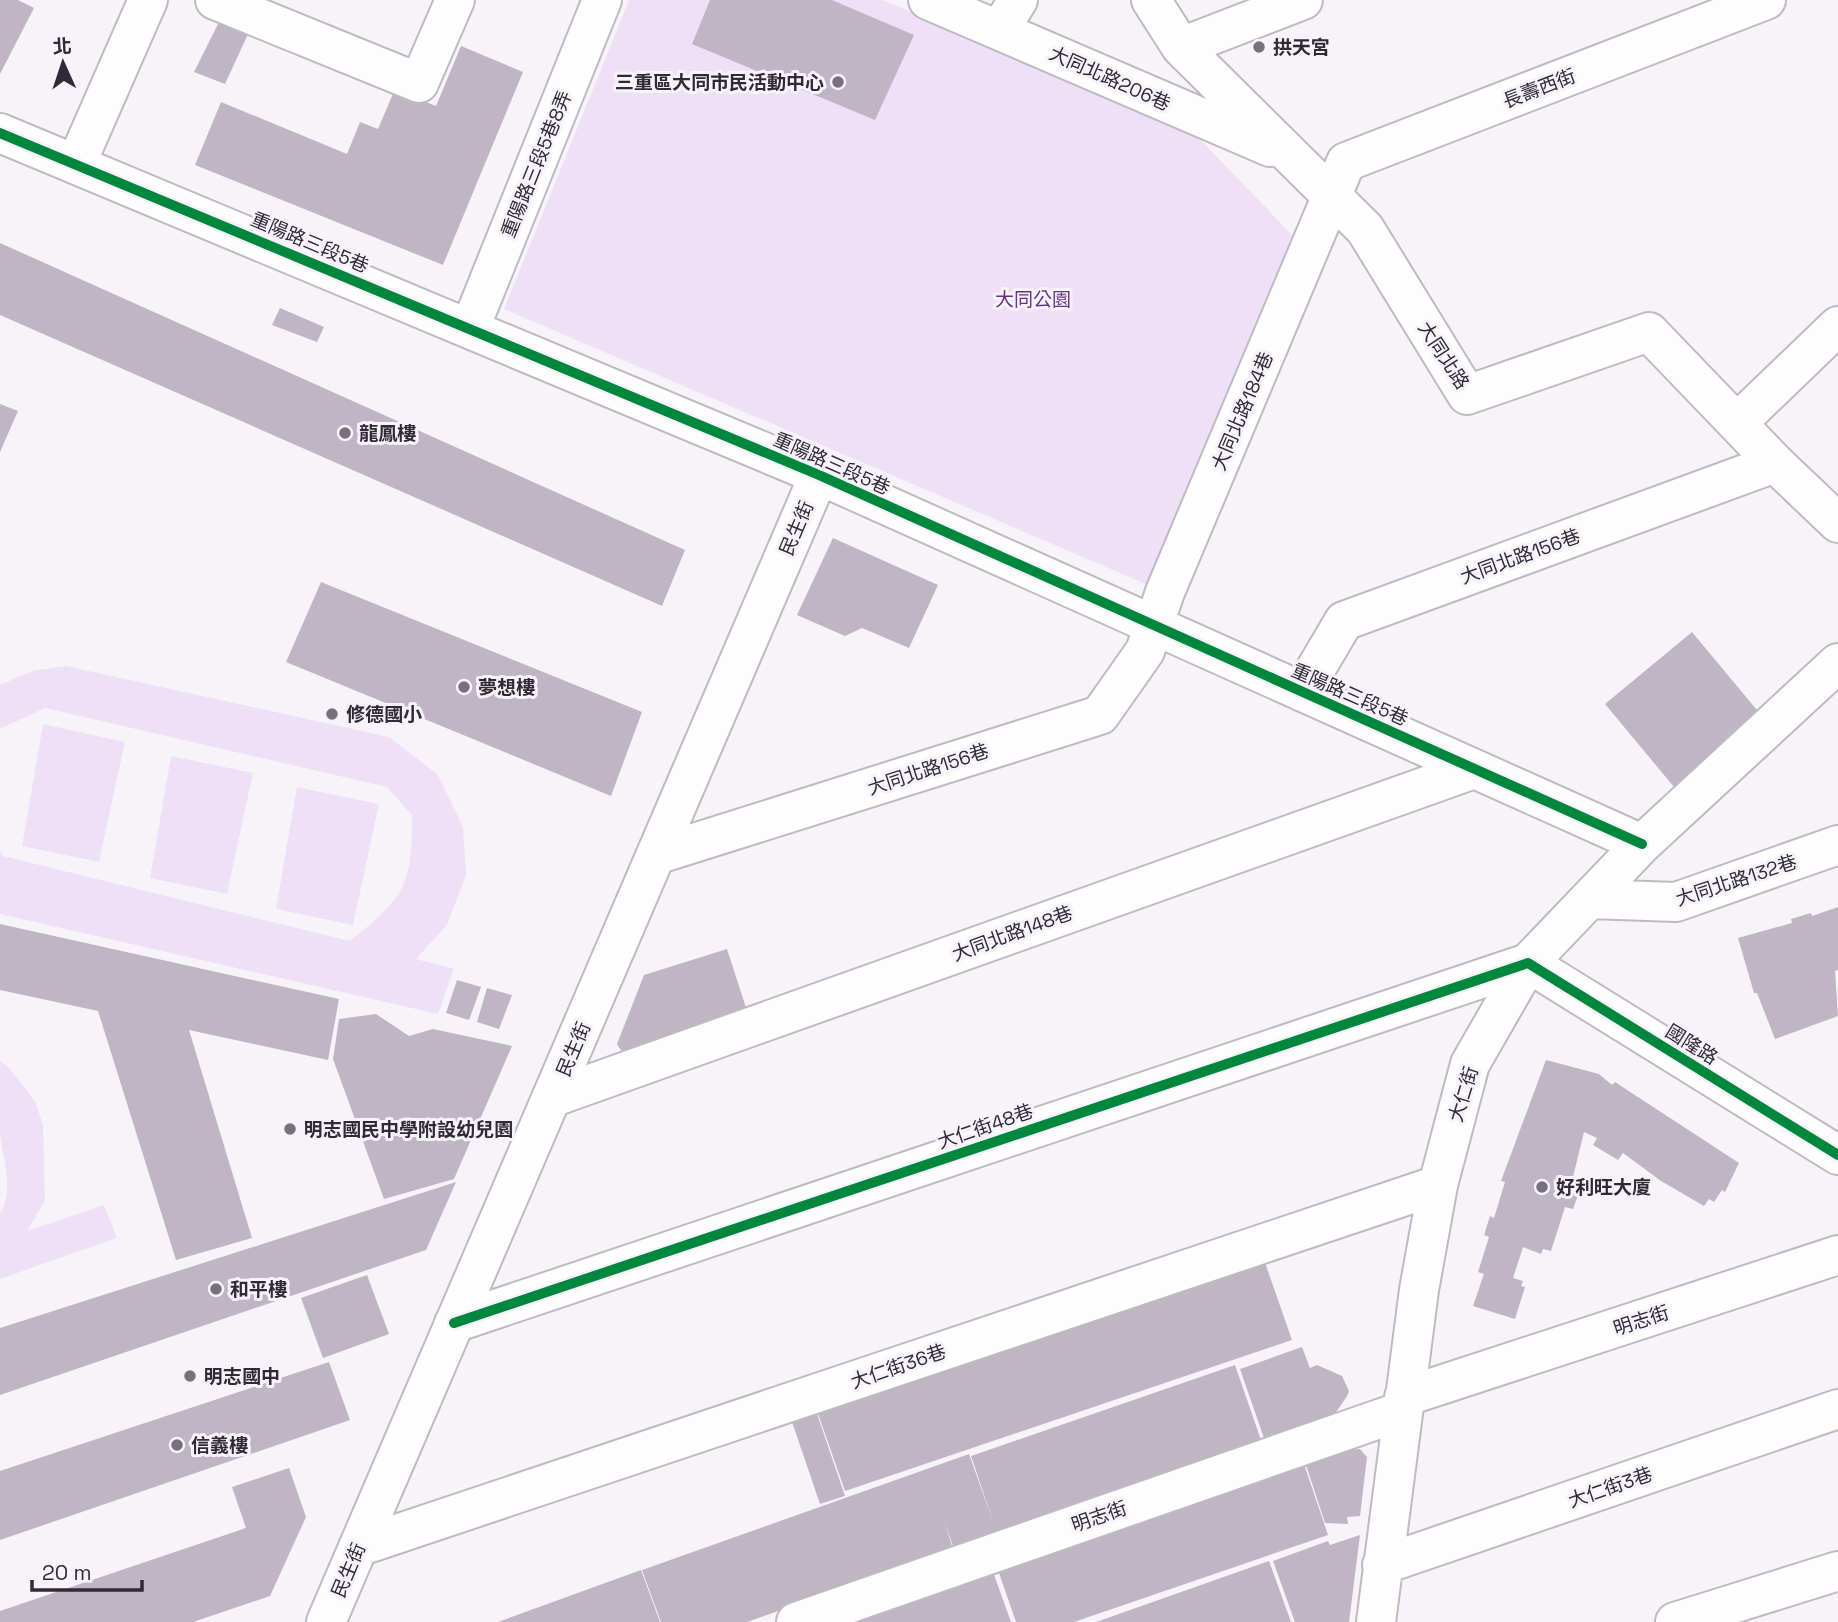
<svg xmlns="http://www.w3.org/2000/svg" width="1838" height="1622" viewBox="0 0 1838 1622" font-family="'Space Grotesk','Noto Sans TC',sans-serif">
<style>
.green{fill:#efe0f8}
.building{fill:#bfb5c5}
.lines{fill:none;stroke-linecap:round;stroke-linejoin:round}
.minor-casing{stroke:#bfbac2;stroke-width:42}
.minor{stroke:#fefdfe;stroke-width:38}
.cycleway-casing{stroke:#f7f3fa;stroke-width:15}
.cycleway{stroke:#00873e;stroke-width:10}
.poi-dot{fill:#76717a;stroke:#f7f3fa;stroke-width:2.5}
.labels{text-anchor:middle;stroke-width:6;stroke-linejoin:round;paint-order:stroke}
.poi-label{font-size:19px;font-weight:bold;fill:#312a36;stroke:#f7f3fa;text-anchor:start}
.street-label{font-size:19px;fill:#312a36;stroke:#f7f3fa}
.park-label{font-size:19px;fill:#6a3387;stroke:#f7f3fa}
</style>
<rect width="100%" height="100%" fill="#f7f4f9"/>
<path class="green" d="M629 0H883L1189 128 1300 243 1148 585 504 309Z
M66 666 389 737 437 774 463 827 466 875 447 925 416 959 454 969 438 1014 0 914V851L3 856 350 941C405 897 412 887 412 815L387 787 45 708 0 729V685L32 671Z
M43 724 125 742 99 862 22 846Z
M171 756 253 773 227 894 150 878Z
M297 787 379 804 353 925 276 909Z
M0 1061 9 1068 35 1101 43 1125 45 1201 27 1231 104 1205 117 1238 0 1279V1213C15 1190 2 1158 0 1133 0 1109 0 1085 0 1061Z"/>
<path class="building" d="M0 0H18L34 8 0 74Z
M710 0H832L914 35 875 120 692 44Z
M219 22 249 32 225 84 194 72Z
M461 46 523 72 443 265 195 165 221 102 347 154 360 122 378 129 395 89 436 106Z
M0 243 685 550 662 606 0 315Z
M280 308 324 327 317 342 272 325Z
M0 404 18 411 0 452Z
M833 538 938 585 909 648 862 628 845 636 797 615Z
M321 582 642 712 611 796 286 662Z
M1692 632 1761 715 1674 787 1605 704Z
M1838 907V970L1835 971 1838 1016 1775 1039 1757 993H1754L1738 938 1792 923 1791 919 1811 913 1812 916Z
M0 924 339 999 328 1060 189 1030 252 1238 176 1260 98 1011 0 990Z
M727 949 749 1017 626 1059 617 1044 644 975Z
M457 980 481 987 469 1020 446 1013Z
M487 988 512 995 499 1029 477 1022Z
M376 1014 409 1036 433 1029 512 1046 454 1179 384 1199 333 1059 339 1019Z
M1546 1060 1599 1074 1612 1085 1615 1082 1739 1163 1725 1192 1722 1190 1714 1202 1709 1199 1704 1206 1661 1181 1623 1153 1618 1160 1593 1145 1597 1138 1584 1132 1572 1181 1582 1184 1573 1209 1565 1207 1551 1251 1543 1249 1541 1254 1523 1247 1513 1278 1523 1281 1521 1286 1525 1287 1515 1319 1473 1306 1484 1274 1478 1272 1489 1237 1484 1235 1490 1216 1494 1218 1505 1182 1501 1181Z
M456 1182 426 1250 0 1395V1328Z
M1263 1257 1292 1340 845 1491 816 1408Z
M367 1275 389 1334 323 1358 301 1298Z
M1302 1347 1310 1368 1317 1365 1342 1376 1349 1391 1347 1396 1337 1411 1325 1420 1265 1441 1240 1369Z
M329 1362 350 1420 0 1540V1471Z
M1235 1365 1261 1440 953 1546 944 1520 953 1549 747 1622H661L642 1570 969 1454 995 1527 971 1456Z
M815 1408 845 1496 820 1504 790 1416Z
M1360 1449 1367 1457 1360 1516 1347 1517 1348 1524 1325 1523 1306 1465 1346 1450Z
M1304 1464 1328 1535 1074 1622H1016L998 1570Z
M289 1468 306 1517 270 1596 193 1622H0V1611L246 1528 232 1487Z
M1360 1535 1349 1622H1295L1273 1561 1328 1541 1330 1545Z
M1269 1561 1291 1622H1096Z
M641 1570 660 1622H498Z
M993 1572 1011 1622H851Z"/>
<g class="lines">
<defs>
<path id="minor" d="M215 0 419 83 455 0
M928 0 1270 147
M1151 0 1181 47 1365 229 1467 395 1649 332 1775 463 1838 523
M1000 29 1018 0
M1181 47 1303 0
M0 133 819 475 1642 844
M77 162 148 0
M470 328 602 0
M1737 423 1838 326
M1302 692 1344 621 1775 463
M656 855 1100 715 1145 651 1165 592 1346 162 1766 0
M1589 899 1676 902 1838 845
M551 1098 1474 769
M454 1323 1528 963 1838 1155
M1404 1397 1838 1255
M358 1547 1438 1185
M1382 1565 1838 1409
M326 1622 819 475
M796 1622 1402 1411
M1376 1622 1419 1290 1438 1185 1470 1064 1528 963 1642 844 1838 663
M1675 1622 1838 1571"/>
</defs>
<use href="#minor" class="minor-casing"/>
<use href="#minor" class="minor"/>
<defs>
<path id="cycleway" d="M0 133 819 475 1642 844
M454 1323 1528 963 1838 1155"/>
</defs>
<use href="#cycleway" class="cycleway-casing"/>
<use href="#cycleway" class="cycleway"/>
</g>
<g class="poi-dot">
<circle cx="1259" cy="47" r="7"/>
<circle cx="838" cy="82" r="7"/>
<circle cx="345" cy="433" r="7"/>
<circle cx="464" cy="687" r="7"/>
<circle cx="332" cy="714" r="7"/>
<circle cx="290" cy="1129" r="7"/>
<circle cx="1542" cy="1187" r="7"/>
<circle cx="216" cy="1289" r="7"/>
<circle cx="190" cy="1376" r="7"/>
<circle cx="177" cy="1445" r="7"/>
</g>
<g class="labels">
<g class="poi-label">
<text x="1273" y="54">拱天宮</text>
<text x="824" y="89" text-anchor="end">三重區大同市民活動中心</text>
<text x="359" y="440">龍鳳樓</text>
<text x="478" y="694">夢想樓</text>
<text x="346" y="721">修德國小</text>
<text x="304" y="1136">明志國民中學附設幼兒園</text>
<text x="1556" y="1194">好利旺大廈</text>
<text x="230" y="1296">和平樓</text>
<text x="204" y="1383">明志國中</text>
<text x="191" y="1452">信義樓</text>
</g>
<g class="street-label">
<text transform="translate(1110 78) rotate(24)" y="7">大同北路206巷</text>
<text transform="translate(1539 88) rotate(-21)" y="7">長壽西街</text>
<text transform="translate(536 164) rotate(-68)" y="7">重陽路三段5巷8弄</text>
<text transform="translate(310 242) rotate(23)" y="7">重陽路三段5巷</text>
<text transform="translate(1444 355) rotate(57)" y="7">大同北路</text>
<text transform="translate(1242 411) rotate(-67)" y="7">大同北路184巷</text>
<text transform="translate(832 463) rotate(24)" y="7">重陽路三段5巷</text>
<text transform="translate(796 528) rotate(-67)" y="7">民生街</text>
<text transform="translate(1520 556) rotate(-20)" y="7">大同北路156巷</text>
<text transform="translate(1350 694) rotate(24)" y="7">重陽路三段5巷</text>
<text transform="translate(928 769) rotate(-18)" y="7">大同北路156巷</text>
<text transform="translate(1736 880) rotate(-18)" y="7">大同北路132巷</text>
<text transform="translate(1012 933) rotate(-20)" y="7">大同北路148巷</text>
<text transform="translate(1692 1044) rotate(32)" y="7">國隆路</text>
<text transform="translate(573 1049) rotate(-67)" y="7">民生街</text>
<text transform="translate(1463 1094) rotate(-73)" y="7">大仁街</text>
<text transform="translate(985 1126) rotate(-19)" y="7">大仁街48巷</text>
<text transform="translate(1641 1320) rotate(-18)" y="7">明志街</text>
<text transform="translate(898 1366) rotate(-19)" y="7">大仁街36巷</text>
<text transform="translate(1610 1487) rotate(-19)" y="7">大仁街3巷</text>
<text transform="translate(1099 1516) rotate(-19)" y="7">明志街</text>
<text transform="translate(348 1570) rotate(-67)" y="7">民生街</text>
</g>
<g class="park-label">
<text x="1033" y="306">大同公園</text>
</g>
</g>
<g transform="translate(63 63) rotate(357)" stroke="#f7f3fa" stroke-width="5" paint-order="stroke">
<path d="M0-5L12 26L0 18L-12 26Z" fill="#312a36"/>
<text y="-10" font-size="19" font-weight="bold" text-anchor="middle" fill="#312a36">北</text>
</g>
<path d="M32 1580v10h110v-10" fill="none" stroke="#312a36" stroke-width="3.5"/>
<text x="42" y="1580" font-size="21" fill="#312a36" stroke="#f7f3fa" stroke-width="5" paint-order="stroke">20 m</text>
</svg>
